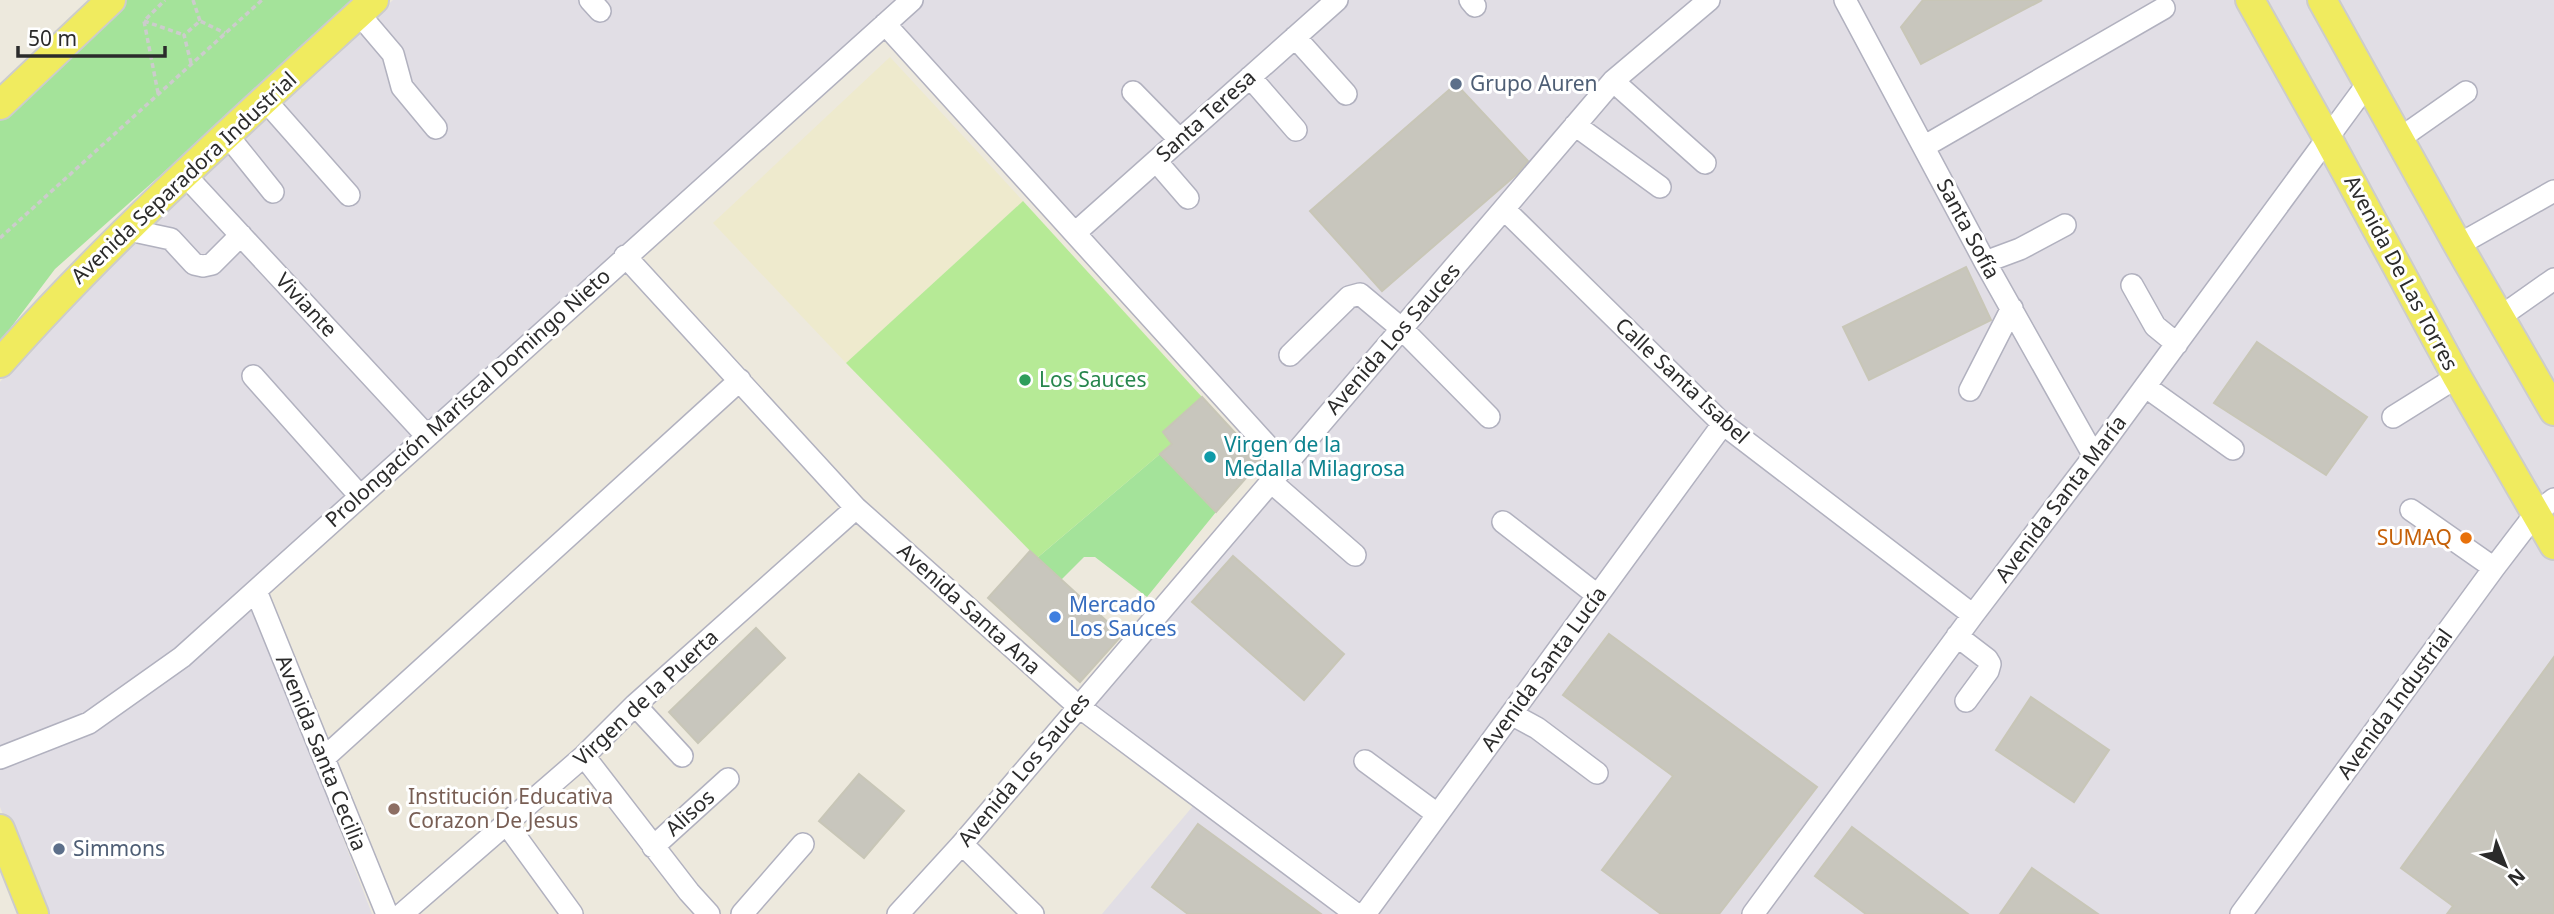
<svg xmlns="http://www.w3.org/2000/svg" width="2554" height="914" viewBox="0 0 2554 914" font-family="'Noto Sans',sans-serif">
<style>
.industrial{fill:#e1dee5}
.education{fill:#eeeacd}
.green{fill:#a4e39a}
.pitch{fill:#b6ea96}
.building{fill:#c8c6bd;stroke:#c8c6b7;stroke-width:2}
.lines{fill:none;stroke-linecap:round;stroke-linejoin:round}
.minor-casing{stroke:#b1b1bf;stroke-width:24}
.major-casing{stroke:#ccc;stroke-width:32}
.path{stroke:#ccc;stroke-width:3.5;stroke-dasharray:5 3.5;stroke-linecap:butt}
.minor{stroke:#fff;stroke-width:21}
.major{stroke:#f0eb5f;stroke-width:28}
.service-dot{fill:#5c6f8a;stroke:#fff;stroke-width:2.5}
.leisure-dot{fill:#2e9e5b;stroke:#fff;stroke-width:2.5}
.culture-dot{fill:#0f9aa8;stroke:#fff;stroke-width:2.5}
.food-dot{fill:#e8710a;stroke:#fff;stroke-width:2.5}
.shop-dot{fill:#3f7fe0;stroke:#fff;stroke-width:2.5}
.education-dot{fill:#8d6e63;stroke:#fff;stroke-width:2.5}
.labels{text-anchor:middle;stroke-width:6;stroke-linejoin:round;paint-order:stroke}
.service-label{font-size:21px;fill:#4e5e75;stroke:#fff;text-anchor:start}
.street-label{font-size:21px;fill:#2b2b2b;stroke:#fff}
.leisure-label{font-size:21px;fill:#27864d;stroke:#fff;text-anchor:start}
.culture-label{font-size:21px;fill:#0d838f;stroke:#fff;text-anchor:start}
.food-label{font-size:21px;fill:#c56008;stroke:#fff;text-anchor:end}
.shop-label{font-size:21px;fill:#366cbe;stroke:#fff;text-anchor:start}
.education-label{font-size:21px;fill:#785e54;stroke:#fff;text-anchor:start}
</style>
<rect width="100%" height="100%" fill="#ede9dd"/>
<path class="industrial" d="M393 0H2554V914H1102L1193 806 1093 707 1284 478 904 34 875 32 247 588 372 914H42L0 807V382L43 329 160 212Z"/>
<path class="education" d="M890 57 1023 201 846 363 713 223Z"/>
<path class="green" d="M123 0H353L181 157 55 269 0 342V117Z
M1160 454 1216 512 1147 597 1095 557H1084L1061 580 1037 558Z"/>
<path class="pitch" d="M1023 201 1202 397 1172 444 1037 558 846 363Z"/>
<path class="building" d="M1923 0H2042L1921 64 1901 27Z
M1456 84 1528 161 1517 174 1382 291 1310 211Z
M1966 267 1991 320 1869 380 1843 327Z
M2257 342 2367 417 2326 475 2214 403Z
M1202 397 1261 461 1216 512 1160 454 1172 444 1163 432Z
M1030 551 1122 635 1080 682 988 598Z
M1233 556 1344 654 1304 700 1192 602Z
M756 628 785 658 698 743 669 712Z
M1609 634 1817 787 1719 914H1661L1602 870 1673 776 1563 695Z
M2554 657V914H2447L2453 906 2401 868Z
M2031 697 2109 750 2074 802 1996 750Z
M859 774 904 811 864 858 819 821Z
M1198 824 1321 914H1188L1152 887Z
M1852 827 1968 914H1866L1815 876Z
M2032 868 2098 914H2000Z"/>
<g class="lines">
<defs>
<path id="minor" d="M590 0 600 11
M1470 0 1475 6
M1845 0 1985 262 2094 456
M359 14 393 54 402 87 436 128
M885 24 1284 464
M1295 37 1346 94
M1250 77 1296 130
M1613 81 1705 163
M1133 92 1180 140
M266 101 349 195
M1575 125 1660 187
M228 136 273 192
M2399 139 2466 92
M1925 146 2164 8
M1156 161 1188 198
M185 175 426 435
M1504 209 1723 424 1973 615
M129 230 171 239 194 264 203 266 212 264 241 235
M1075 233 1337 0
M2458 245 2554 191
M625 256 856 508 1078 706 1356 914
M1985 262 2020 249 2065 225
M2132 285 2155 326 2177 344
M2500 317 2554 279
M1290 355 1349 297 1360 294 1402 329 1489 417
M253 376 360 496
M2146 387 2233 449
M1970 390 2012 308
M2393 417 2457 377
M1270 481 1355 555
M2411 510 2494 568
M1503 522 1597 595
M256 591 387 914
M1957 636 1987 659 1990 664 1988 671 1966 701
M635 705 682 756
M1511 714 1537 728 1597 773
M584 756 689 892 709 914
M0 758 89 723 182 657 912 0
M324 758 740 380
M1365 761 1437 814
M506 823 572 914
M962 844 1033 914
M653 847 728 779
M402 914 584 756 635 705 856 508
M742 914 803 844
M898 914 962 844 1613 81 1709 0
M1365 914 1723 424
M1753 914 1973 615 2094 456 2368 83
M2241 914 2494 568 2536 513 2554 499"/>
<path id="major" d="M2250 0 2327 137 2457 377 2554 545
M2322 0 2458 245 2554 411
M0 105 111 0
M0 363C115 233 246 117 374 0
M0 829 34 914"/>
</defs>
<use href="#minor" class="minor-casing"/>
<use href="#major" class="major-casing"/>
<path class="path" d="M193 0 200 21
M144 21 184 35
M191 63 184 35 200 21 225 33
M158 93 144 21 165 0
M0 238 262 0"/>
<use href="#minor" class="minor"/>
<use href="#major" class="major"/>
</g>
<g class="service-dot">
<circle cx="1456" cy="84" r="7"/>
<circle cx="59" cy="849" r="7"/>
</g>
<circle class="leisure-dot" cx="1025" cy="380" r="7"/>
<circle class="culture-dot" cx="1210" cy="457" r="7"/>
<circle class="food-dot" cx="2466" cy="538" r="7"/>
<circle class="shop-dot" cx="1055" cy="617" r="7"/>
<circle class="education-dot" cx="394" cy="809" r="7"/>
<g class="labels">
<g class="service-label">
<text x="1470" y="91">Grupo Auren</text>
<text x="73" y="856">Simmons</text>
</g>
<g class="street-label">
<text transform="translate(1206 116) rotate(-42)" y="7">Santa Teresa</text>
<text transform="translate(184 178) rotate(-43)" y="7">Avenida Separadora Industrial</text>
<text transform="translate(1968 229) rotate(62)" y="7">Santa Sofía</text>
<text transform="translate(2401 273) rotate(62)" y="7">Avenida De Las Torres</text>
<text transform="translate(306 305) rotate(47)" y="7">Viviante</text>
<text transform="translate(1393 339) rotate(-49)" y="7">Avenida Los Sauces</text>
<text transform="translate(1682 381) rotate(43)" y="7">Calle Santa Isabel</text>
<text transform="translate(468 398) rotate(-42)" y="7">Prolongación Mariscal Domingo Nieto</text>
<text transform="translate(2061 499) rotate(-53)" y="7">Avenida Santa María</text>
<text transform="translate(969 609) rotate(42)" y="7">Avenida Santa Ana</text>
<text transform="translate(1544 669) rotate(-54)" y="7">Avenida Santa Lucía</text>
<text transform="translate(646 698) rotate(-43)" y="7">Virgen de la Puerta</text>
<text transform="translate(2395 704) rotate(-54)" y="7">Avenida Industrial</text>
<text transform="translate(321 753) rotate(68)" y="7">Avenida Santa Cecilia</text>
<text transform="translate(1024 770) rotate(-50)" y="7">Avenida Los Sauces</text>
<text transform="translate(690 813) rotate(-42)" y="7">Alisos</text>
</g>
<g class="leisure-label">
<text x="1039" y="387">Los Sauces</text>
</g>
<g class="culture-label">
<text x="1224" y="452">Virgen de la<tspan x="1224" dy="24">Medalla Milagrosa</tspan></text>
</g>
<g class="food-label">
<text x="2452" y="545">SUMAQ</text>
</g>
<g class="shop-label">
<text x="1069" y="612">Mercado<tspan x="1069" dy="24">Los Sauces</tspan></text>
</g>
<g class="education-label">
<text x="408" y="804">Institución Educativa<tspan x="408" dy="24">Corazon De Jesus</tspan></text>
</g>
</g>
<g transform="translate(2505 865) rotate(137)" stroke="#ffffff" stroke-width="5" paint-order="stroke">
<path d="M0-5L12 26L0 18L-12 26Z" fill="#2b2b2b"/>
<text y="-10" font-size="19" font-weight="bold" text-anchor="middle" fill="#2b2b2b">N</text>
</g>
<path d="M18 46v10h147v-10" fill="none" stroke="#2b2b2b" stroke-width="3.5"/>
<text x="28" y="46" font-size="21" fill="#2b2b2b" stroke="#ffffff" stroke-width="5" paint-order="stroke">50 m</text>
</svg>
